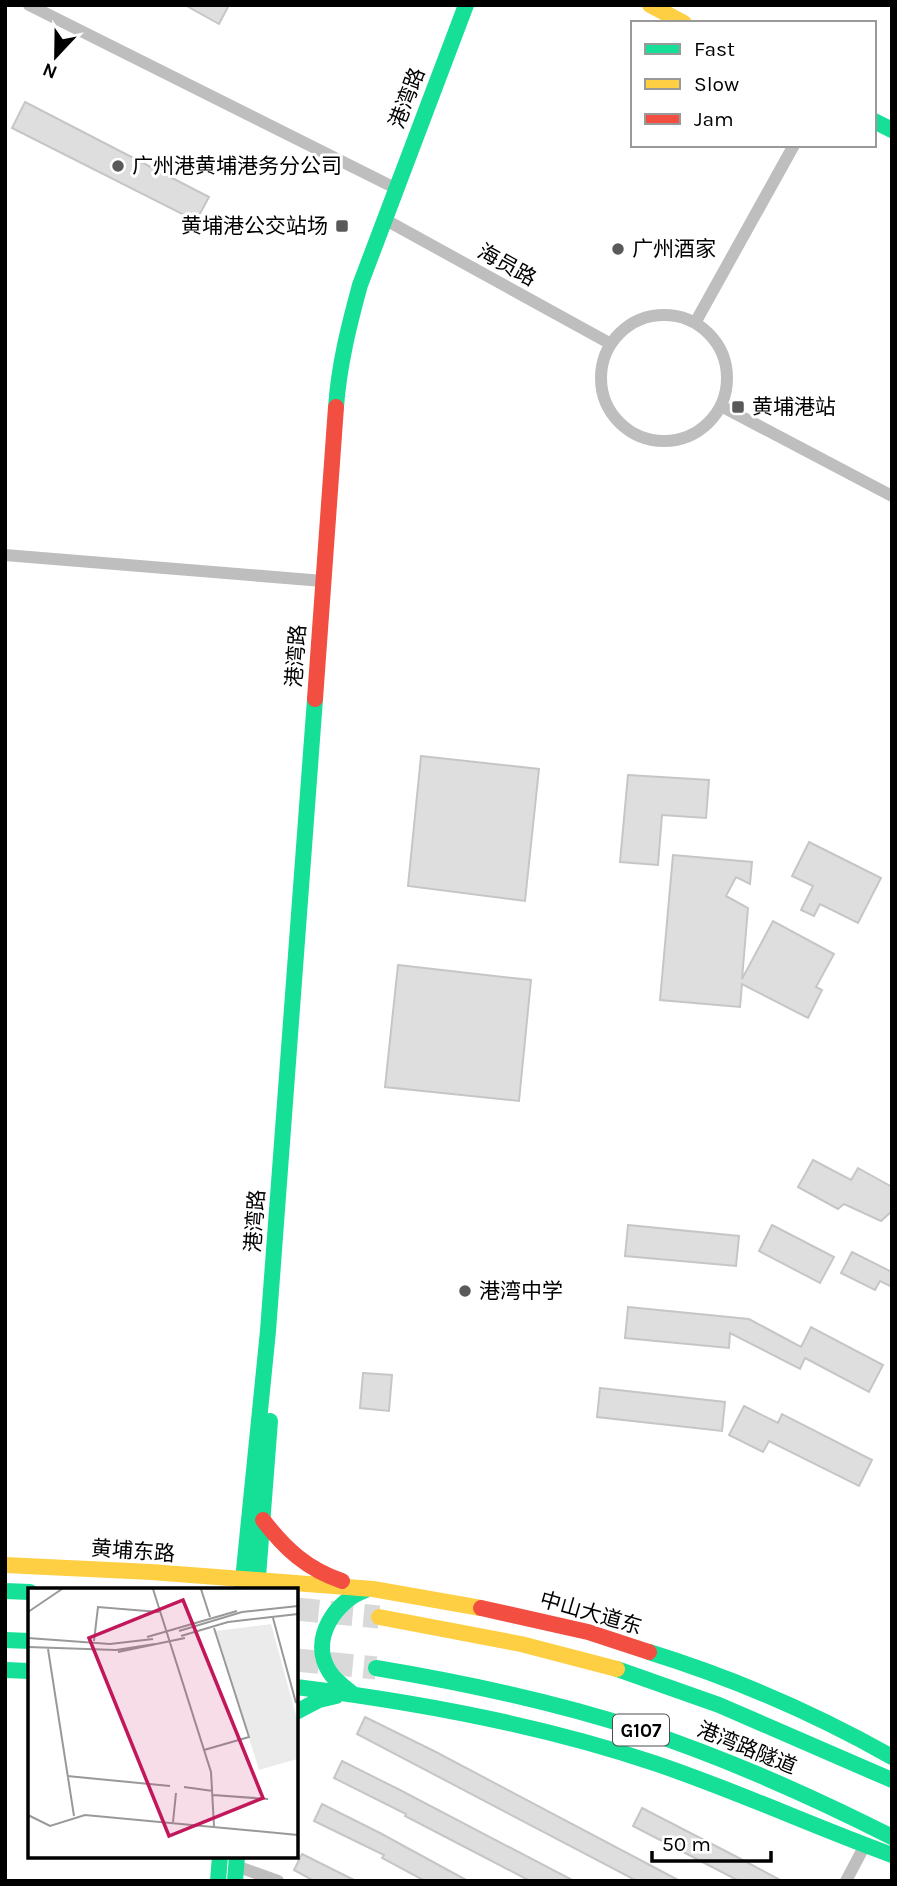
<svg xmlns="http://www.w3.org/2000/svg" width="897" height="1886" viewBox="0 0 897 1886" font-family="Karla,'Noto Sans SC',sans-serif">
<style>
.building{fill:#dedede;stroke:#c6c6c6;stroke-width:2}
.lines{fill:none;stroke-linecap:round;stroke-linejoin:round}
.highway-tunnel{stroke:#d9d9d9;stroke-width:23;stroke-dasharray:23 11;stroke-linecap:butt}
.street{stroke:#bebebe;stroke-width:12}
.fast{stroke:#16e098;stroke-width:16}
.slow{stroke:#ffcf43;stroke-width:16}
.jam{stroke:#f24e42;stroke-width:16}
.poi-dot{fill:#595959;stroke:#fff;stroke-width:2.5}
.labels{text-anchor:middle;stroke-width:6;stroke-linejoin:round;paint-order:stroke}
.shield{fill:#fff;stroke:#4c4c4c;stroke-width:2}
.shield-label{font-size:19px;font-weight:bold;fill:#000}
.street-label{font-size:21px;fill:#000;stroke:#fff}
.poi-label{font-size:21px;fill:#000;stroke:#fff;text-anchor:start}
.inset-road{fill:none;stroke:#999;stroke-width:2}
.view{fill:#c2185b;fill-opacity:0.15;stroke:#c2185b;stroke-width:3.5}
.inset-edge{fill:none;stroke:#000;stroke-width:3.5}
</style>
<rect width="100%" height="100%" fill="#fff"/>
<path class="building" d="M185 5H229L219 24Z
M25 102 209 197 196 221 12 128Z
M421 756 539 769 525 901 408 886Z
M628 775 709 780 706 818 662 815 658 865 620 862Z
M809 842 881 878 858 923 820 904 814 916 801 910 813 886 792 876Z
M673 855 752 862 750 884 736 877 726 896 748 908 742 979 773 921 834 954 816 987 822 990 808 1018 742 984 740 1007 660 1000Z
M398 965 531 980 519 1101 385 1087Z
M813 1160 851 1180 858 1168 892 1187V1211L881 1221 844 1204 838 1209 798 1187Z
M628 1225 739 1236 736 1266 625 1256Z
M772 1225 834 1257 820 1283 759 1251Z
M852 1252 892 1272V1287L880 1281 875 1290 841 1273Z
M628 1307 749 1319 801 1347 811 1327 883 1365 869 1392 805 1358 800 1369 730 1333 729 1348 625 1338Z
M363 1373 392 1375 389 1411 360 1408Z
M600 1388 725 1402 722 1431 597 1417Z
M744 1406 778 1423 782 1414 872 1460 859 1486 769 1441 763 1452 729 1435Z
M365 1717 436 1752 680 1881H637L357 1734Z
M342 1761 400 1790 574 1881H530L488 1859 405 1816 406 1814 334 1778Z
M322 1804 380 1833 468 1881H425L382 1858 384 1855 314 1821Z
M642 1808 737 1857 782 1881H739L716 1869 633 1826Z
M302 1854 356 1881H314L294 1870Z"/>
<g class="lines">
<path class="highway-tunnel" d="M296 1609 379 1617
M296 1660 376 1668"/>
<path class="street" d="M29 5 395 188
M384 219 611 344
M601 378a63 63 0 1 1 126 0a63 63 0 1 1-126 0Z
M695 323 794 145
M721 406 892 496
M5 555 323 581
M236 1866 278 1881
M846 1881 865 1845"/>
<path class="fast" d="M874 121 892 130
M336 407C339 365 349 325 360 285L466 5
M242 1590 268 1331 315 699
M257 1590 270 1421
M5 1591 30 1592
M5 1640 30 1641
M649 1652C733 1678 816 1714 892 1757
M376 1668C466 1683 555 1702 641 1730 728 1759 811 1796 892 1837
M617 1669 719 1705 892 1780
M5 1670 30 1671
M296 1687C417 1702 538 1724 654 1763 735 1790 812 1826 892 1855
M353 1694C344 1687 334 1680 329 1671 309 1639 336 1600 366 1590
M296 1712 319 1700 336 1696
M218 1881 220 1856
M235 1881 237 1856"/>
<path class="slow" d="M650 5 684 23
M5 1565 151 1572 373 1589 481 1608
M379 1617 521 1644 617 1669"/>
<path class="jam" d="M315 699 336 407
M263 1520C285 1549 307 1569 342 1581
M481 1608 588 1632 649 1652"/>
</g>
<g class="poi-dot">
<circle cx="118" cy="166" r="7"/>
<rect x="335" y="219" width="14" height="14" rx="3.5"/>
<circle cx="618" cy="249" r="7"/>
<rect x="731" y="400" width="14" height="14" rx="3.5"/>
<circle cx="465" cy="1291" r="7"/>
</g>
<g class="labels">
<rect class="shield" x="613" y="1714.5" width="56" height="31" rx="5"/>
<g class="shield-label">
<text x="641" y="1737">G107</text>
</g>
<g class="street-label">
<text transform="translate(407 98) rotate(-69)" y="7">港湾路</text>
<text transform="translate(507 265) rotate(29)" y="7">海员路</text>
<text transform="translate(296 656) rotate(-86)" y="7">港湾路</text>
<text transform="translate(255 1221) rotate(-86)" y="7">港湾路</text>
<text transform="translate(133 1551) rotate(4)" y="7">黄埔东路</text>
<text transform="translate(591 1613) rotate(16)" y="7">中山大道东</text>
<text transform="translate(747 1748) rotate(22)" y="7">港湾路隧道</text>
</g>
<g class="poi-label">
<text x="132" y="173">广州港黄埔港务分公司</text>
<text x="328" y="233" text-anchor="end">黄埔港公交站场</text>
<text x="632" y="256">广州酒家</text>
<text x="752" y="414">黄埔港站</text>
<text x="479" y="1298">港湾中学</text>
</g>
</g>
<g transform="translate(28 1588)">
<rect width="270" height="270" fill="#fff"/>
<path d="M243 36 269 131V171L231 182 188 43Z" fill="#ebebeb"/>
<path class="inset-road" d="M125 1 183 184 186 238M173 1 182 29M0 24 34 1M245 30 268 115M151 43 214 24 270 18M153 48 200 34 270 26M119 49 209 23M0 50 82 56 125 51M66 53 70 19 131 24M0 59 88 62 127 56M20 61 46 228M90 64 157 50M176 162 221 149 186 40M39 188 142 198M156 199 185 203M185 207 240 211M0 227 22 238 57 227 270 247M145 234 148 205"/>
<path class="view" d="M155 12 235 210 141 248 61 50Z"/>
<rect width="270" height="270" class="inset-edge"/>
</g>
<rect width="897" height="1886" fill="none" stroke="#000000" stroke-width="14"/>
<rect x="631" y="21" width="245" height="126" fill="#ffffff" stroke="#999999" stroke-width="2"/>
<rect x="645" y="44" width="35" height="10" fill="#16e098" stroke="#999999" stroke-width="2"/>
<text x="694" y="56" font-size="21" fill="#000000">Fast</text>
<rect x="645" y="79" width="35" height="10" fill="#ffcf43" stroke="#999999" stroke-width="2"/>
<text x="694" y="91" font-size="21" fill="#000000">Slow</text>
<rect x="645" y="114" width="35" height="10" fill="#f24e42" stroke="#999999" stroke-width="2"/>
<text x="694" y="126" font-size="21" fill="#000000">Jam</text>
<g transform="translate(56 56) rotate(202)" stroke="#ffffff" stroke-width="5" paint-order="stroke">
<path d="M0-5L12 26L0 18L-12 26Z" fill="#000000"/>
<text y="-10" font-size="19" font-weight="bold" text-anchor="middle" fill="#000000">N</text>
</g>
<path d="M652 1851v10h119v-10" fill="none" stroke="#000000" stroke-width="3.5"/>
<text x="662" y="1851" font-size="21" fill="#000000" stroke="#ffffff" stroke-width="5" paint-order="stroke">50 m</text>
</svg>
